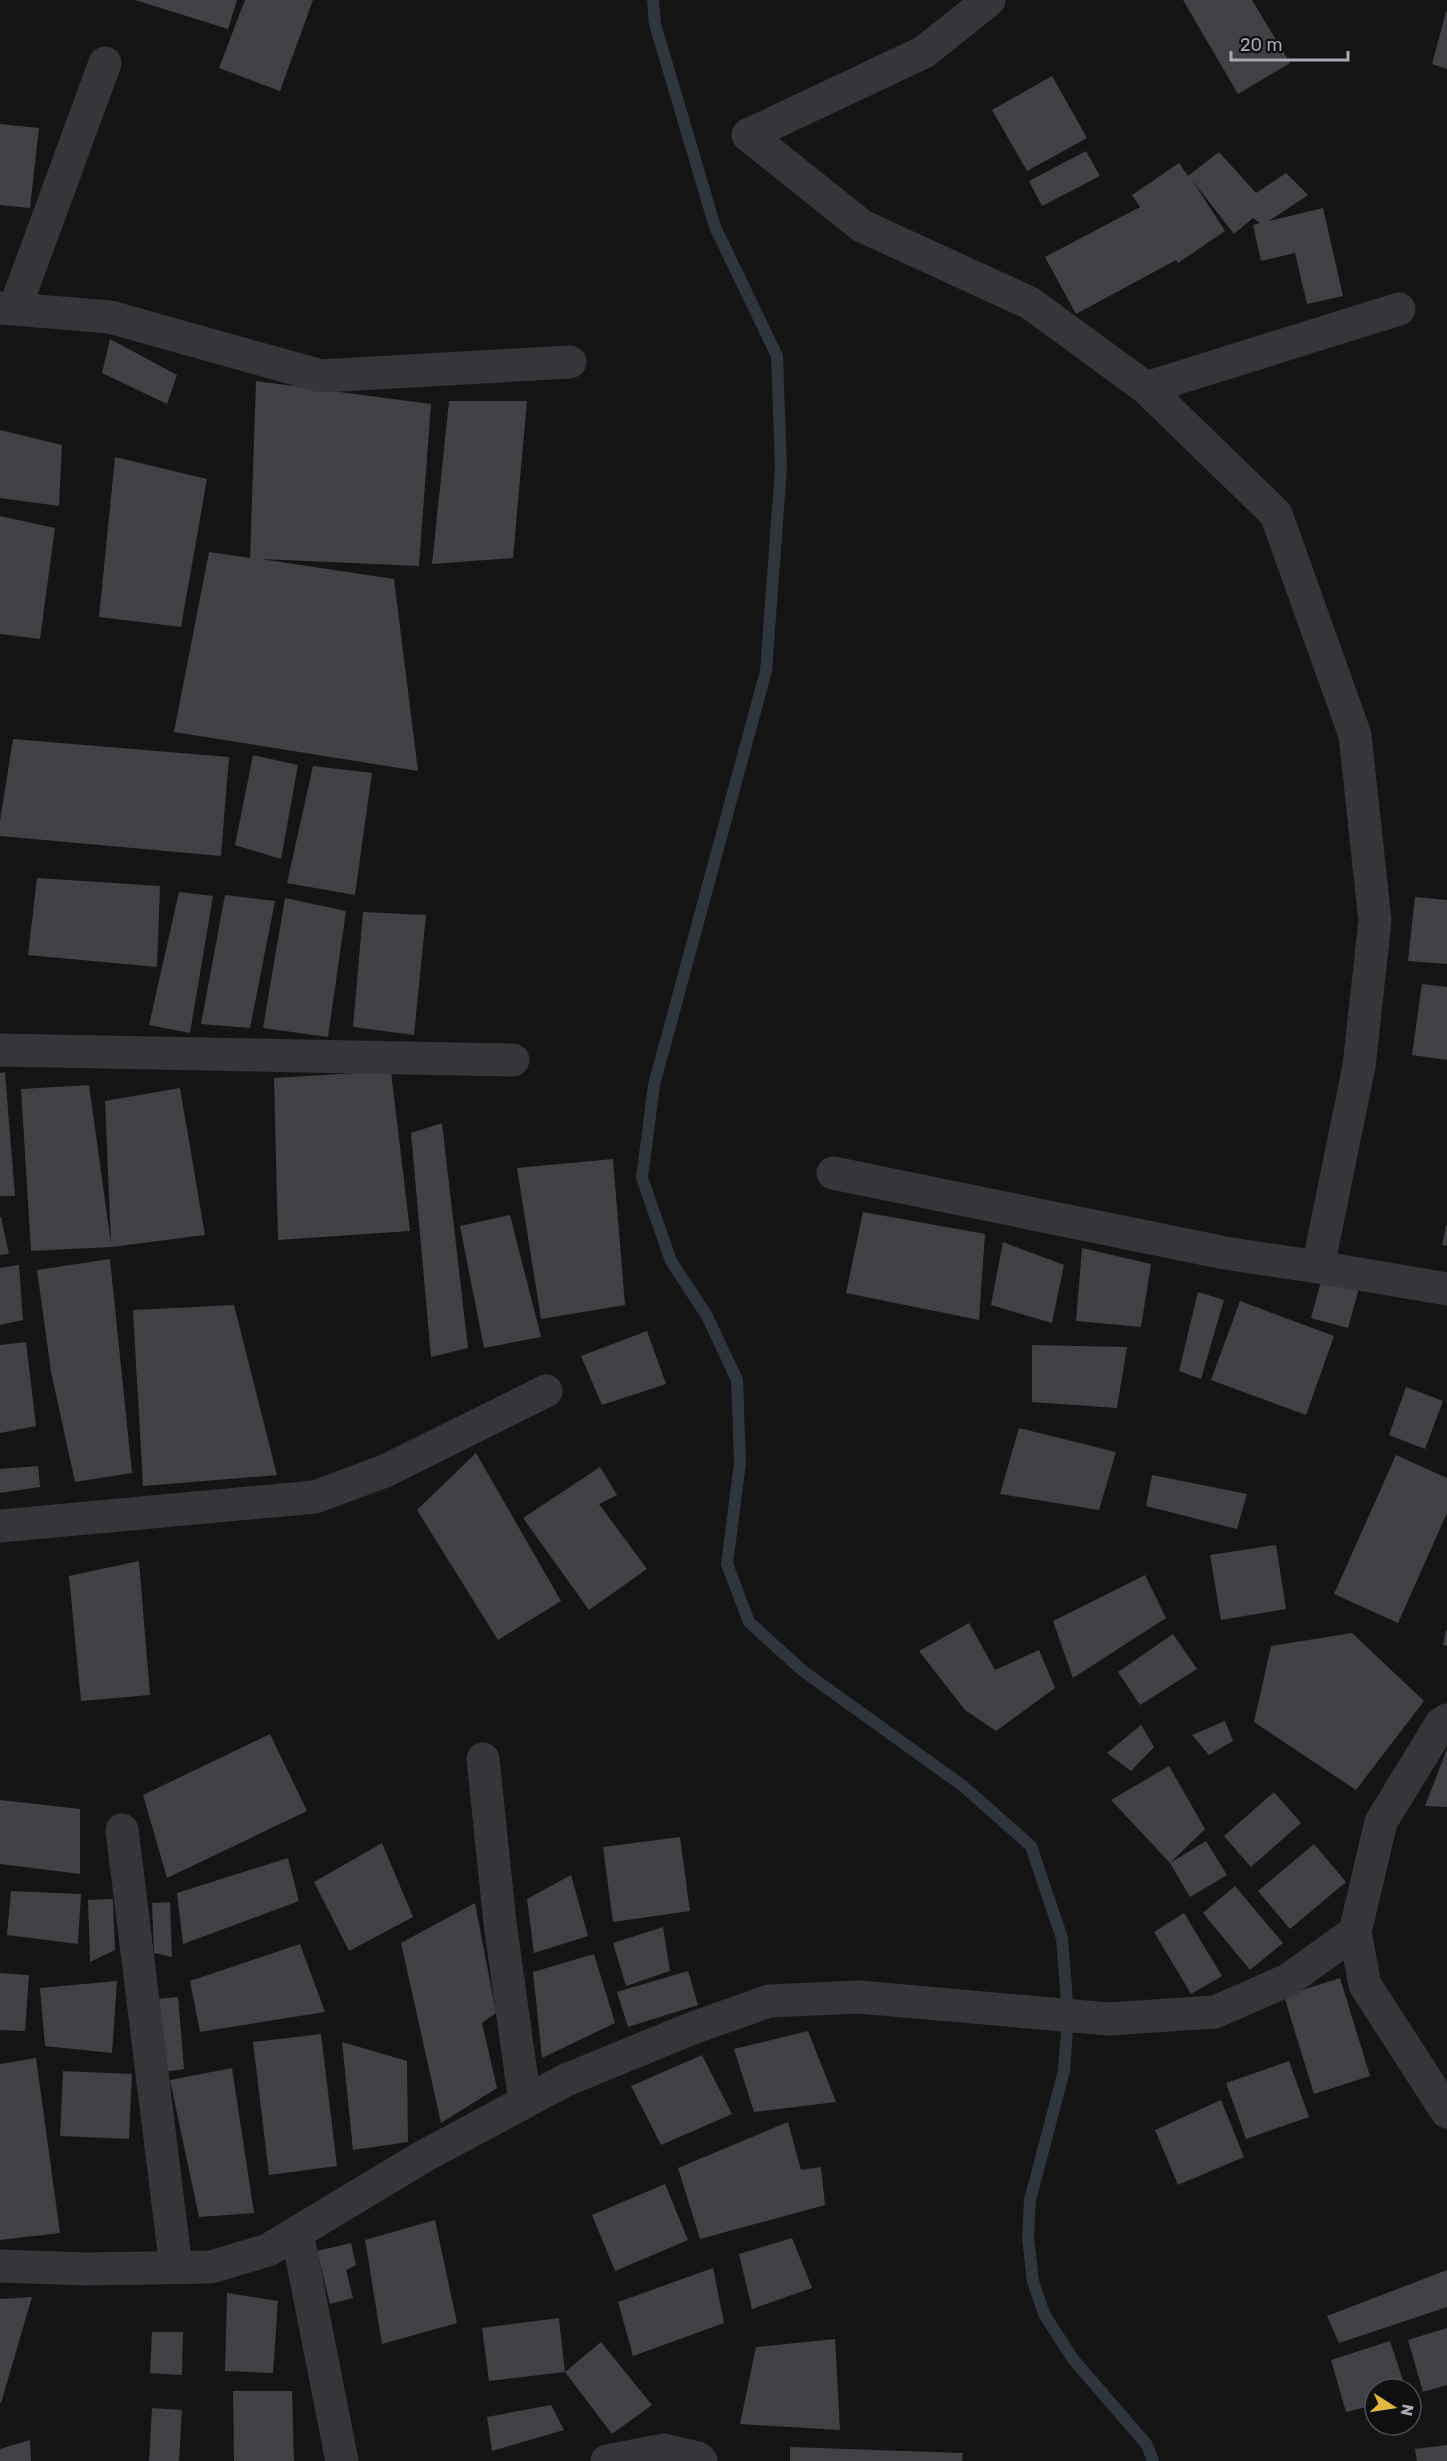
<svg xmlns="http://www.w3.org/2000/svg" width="1447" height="2461" viewBox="0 0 1447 2461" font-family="Rubik,sans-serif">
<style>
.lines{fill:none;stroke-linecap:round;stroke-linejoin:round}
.stream{stroke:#2e353d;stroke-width:12}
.building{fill:#414145}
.street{stroke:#35363a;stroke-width:33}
</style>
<rect width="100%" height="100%" fill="#141415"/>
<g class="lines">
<path class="stream" d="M653 0 655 24 715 227 777 356 781 468 766 671 654 1085 642 1178 671 1261 707 1316 737 1380 740 1463 727 1564 749 1622 803 1671 963 1786 1031 1846 1062 1938 1068 2015 1064 2071 1030 2200 1028 2237 1033 2281 1044 2314 1073 2359 1147 2445 1153 2461"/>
</g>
<path class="building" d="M135 0H237L228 29Z
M245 0H313L280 91 219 68Z
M1183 0H1252L1290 63 1238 94Z
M1446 12H1447V69L1432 64Z
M1052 76 1087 138 1027 171 992 110Z
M0 124 39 128 30 208 0 205Z
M1086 151 1100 176 1042 206 1029 181Z
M1219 152 1256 193 1286 173 1308 195 1269 221 1323 208 1343 296 1307 304 1295 253 1261 261 1253 225 1260 223 1253 218 1234 234 1192 180 1225 231 1178 263 1176 260 1076 314 1045 257 1140 207 1132 195 1179 163 1188 176Z
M110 339 177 375 167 404 102 373Z
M256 381 431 404 419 566 261 559 394 579 418 771 174 732 209 552 250 558Z
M449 401H527L513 558 432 564Z
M0 430 62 445 59 506 0 498Z
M115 457 207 479 181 627 99 617Z
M0 516 55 528 40 639 0 634Z
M13 739 229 757 221 856 0 836V821Z
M253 755 298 765 281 859 235 845Z
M313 766 372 773 355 895 287 883Z
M37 878 160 886 157 967 28 955Z
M179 892 213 896 190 1033 149 1025Z
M225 895 275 901 250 1028 201 1024Z
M1415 897 1447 900V964L1408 961Z
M285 898 346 911 328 1037 263 1028Z
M363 912 426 915 414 1035 353 1027Z
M1422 984 1447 987V1060L1412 1055Z
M391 1071 410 1231 278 1240 274 1078Z
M5 1072 15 1196H0V1073Z
M89 1085 111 1244 105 1101 180 1088 205 1235 111 1247 31 1251 21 1089Z
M442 1123 468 1348 431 1357 411 1133Z
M613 1159 625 1305 541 1319 517 1168Z
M863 1212 985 1234 979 1320 846 1293Z
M510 1215 541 1337 484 1348 460 1226Z
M0 1217H1L9 1254 0 1255Z
M1446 1226H1447V1246L1442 1245Z
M1003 1242 1064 1265 1052 1323 991 1305Z
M1082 1248 1151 1264 1141 1327 1076 1321Z
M110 1259 132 1473 75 1482 51 1372 37 1270Z
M19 1265 23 1320 0 1325V1268Z
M1322 1278 1359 1288 1348 1328 1311 1318Z
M1198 1292 1224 1300 1201 1379 1179 1371Z
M1240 1301 1334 1336 1306 1415 1211 1380Z
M234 1305 277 1475 143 1486 133 1310Z
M647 1331 666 1384 602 1405 581 1356Z
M26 1342 36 1426 0 1433V1345Z
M1032 1345 1127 1347 1117 1408 1032 1402Z
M1406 1387 1443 1401 1425 1449 1389 1435Z
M1019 1428 1116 1452 1099 1510 1000 1494Z
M476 1453 561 1601 498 1640 417 1510Z
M1396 1455 1447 1478V1513L1398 1623 1334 1594Z
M38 1466 40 1487 0 1493V1469Z
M600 1467 617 1495 599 1504 647 1569 589 1610 523 1518Z
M1152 1475 1247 1494 1237 1529 1146 1506Z
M1276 1545 1286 1609 1221 1620 1210 1555Z
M139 1561 150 1695 81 1701 69 1576Z
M1145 1575 1166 1618 1073 1678 1053 1621Z
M969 1623 995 1670 1039 1650 1055 1688 996 1731 965 1710 919 1651Z
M1446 1630H1447V1646L1443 1645Z
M1352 1633 1424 1701 1356 1790 1254 1722 1271 1646Z
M1173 1634 1197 1669 1140 1705 1118 1672Z
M1225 1721 1233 1741 1209 1755 1192 1735Z
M1141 1725 1154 1747 1131 1771 1107 1753Z
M270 1734 307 1811 167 1878 143 1795Z
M1447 1749V1807L1425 1806Z
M1169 1766 1205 1829 1170 1863 1206 1841 1227 1875 1190 1897 1170 1863 1111 1800Z
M1274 1792 1301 1823 1251 1867 1224 1836Z
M0 1800 80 1809V1874L0 1864Z
M680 1837 690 1911 613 1922 603 1847Z
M382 1843 413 1917 349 1951 314 1882Z
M1314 1844 1346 1882 1290 1929 1258 1891Z
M288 1858 299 1901 183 1944 177 1893Z
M571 1875 588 1936 534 1953 527 1899Z
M1235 1886 1283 1943 1250 1970 1203 1913Z
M11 1891 81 1894 78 1944 7 1935Z
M113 1899 115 1950 90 1962 88 1900Z
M170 1902 172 1957 154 1953 152 1903Z
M475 1903 496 2013 482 2023 497 2088 441 2123 401 1943Z
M1184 1913 1222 1976 1191 1994 1154 1932Z
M663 1927 670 1971 626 1986 613 1943Z
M300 1944 325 2012 200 2032 190 1981Z
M594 1954 615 2023 542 2058 533 1972Z
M688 1971 698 2005 628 2027 617 1992Z
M0 1973 29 1975 25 2031 0 2030Z
M1340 1978 1370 2076 1314 2094 1284 1996Z
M117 1981 112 2053 45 2046 40 1988Z
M178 1997 184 2069 163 2072 156 1999Z
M808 2031 836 2102 754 2112 734 2049Z
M321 2034 337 2166 269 2175 253 2042Z
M342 2042 407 2061 408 2142 353 2150Z
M702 2055 732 2114 661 2145 631 2086Z
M36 2058 60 2233 0 2240V2064Z
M1289 2061 1309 2117 1246 2139 1226 2083Z
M232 2068 254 2213 199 2217 170 2080Z
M63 2071 132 2074 129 2139 60 2136Z
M1221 2100 1244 2157 1178 2185 1155 2130Z
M788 2122 801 2170 821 2167 825 2205 700 2239 678 2168Z
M665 2184 688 2240 615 2271 592 2215Z
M435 2220 457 2323 382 2344 365 2240Z
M792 2238 812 2288 752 2309 739 2254Z
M351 2243 356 2265 346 2270 353 2298 330 2304 317 2251Z
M713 2268 724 2323 633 2356 618 2302Z
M1447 2270V2307L1339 2343 1327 2316Z
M227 2293 278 2301 273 2373 225 2371Z
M32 2297 1 2403H0V2299Z
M559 2318 565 2372 601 2342 652 2405 612 2434 565 2372 489 2381 482 2328Z
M1447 2328V2385L1423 2392 1408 2340Z
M152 2332H183L182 2375 150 2373Z
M835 2339 840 2430 740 2424 756 2347Z
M1390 2341 1406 2389H1375V2405L1346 2412 1331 2360Z
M233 2391H292L294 2461H234Z
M551 2405 564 2430 492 2451 487 2417Z
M152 2408 182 2410 179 2461H149Z
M30 2440 31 2461H0V2449Z
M1447 2445V2461H1417L1415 2449Z
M790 2447 963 2453 962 2461H790Z"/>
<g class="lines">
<path class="street" d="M989 0 924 52 748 135 862 226 1030 303 1146 388 1276 514 1355 735 1375 921 1359 1066 1318 1267
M0 308 110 317 321 376 570 362
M15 308 105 63
M1146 388 1399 309
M0 1050 513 1060
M833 1173 1225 1253 1318 1267 1447 1289
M0 1526 315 1497 385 1471 546 1391
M1447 1720 1441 1724 1381 1822 1355 1932 1365 1985 1447 2112
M483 1759 500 1923 525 2102
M122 1830 176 2268
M297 2233 342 2461
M0 2266 86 2269 211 2267 268 2250 424 2156 566 2080 693 2028 769 2001 859 1997 1108 2019 1215 2012 1288 1980 1355 1932
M607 2461 664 2450 698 2458 701 2461"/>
</g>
<g transform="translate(1393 2407) rotate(102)"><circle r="28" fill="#0f0f10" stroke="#4c4d52" stroke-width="1.5"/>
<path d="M0-4.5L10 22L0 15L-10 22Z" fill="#e1b740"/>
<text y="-9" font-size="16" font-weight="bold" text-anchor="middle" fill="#a7aab4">N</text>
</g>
<path d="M1231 51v9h117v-9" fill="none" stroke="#a7aab4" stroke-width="3"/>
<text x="1240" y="51" font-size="18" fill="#a7aab4" stroke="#0f0f10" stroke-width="4.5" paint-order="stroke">20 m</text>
</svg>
